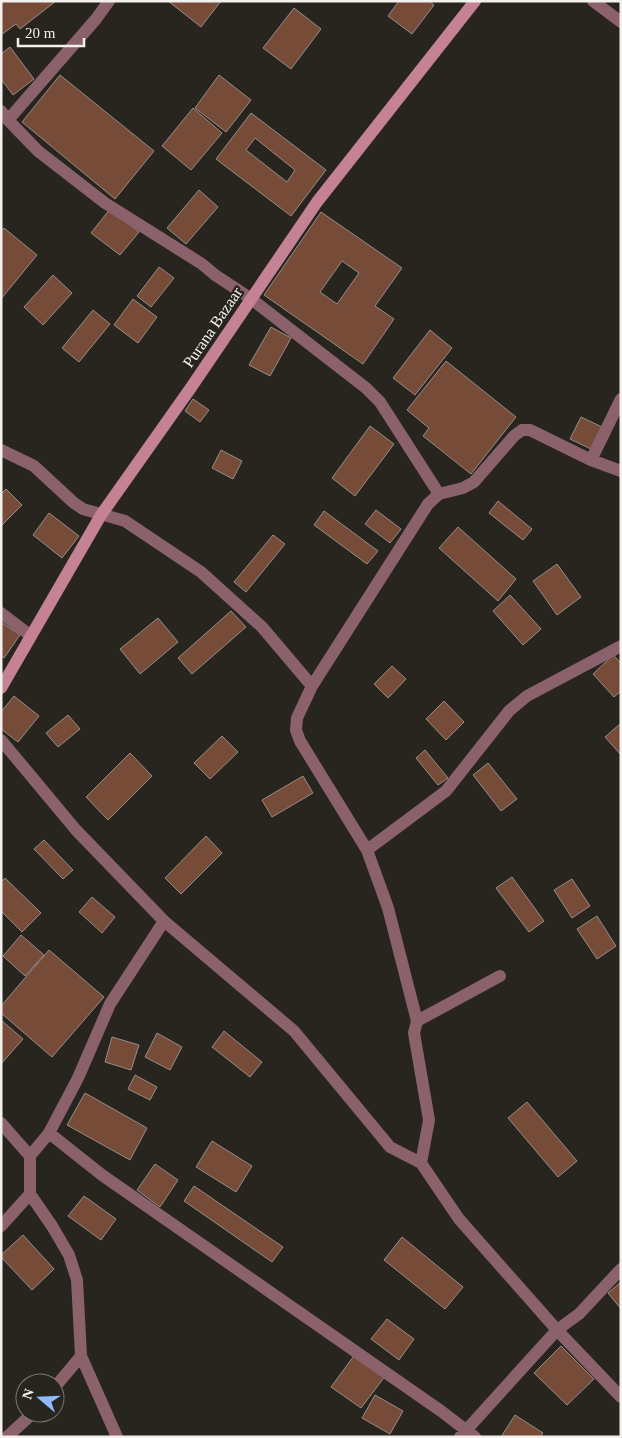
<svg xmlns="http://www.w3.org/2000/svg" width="622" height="1438" viewBox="0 0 622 1438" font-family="'Times New Roman',serif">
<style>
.building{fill:#764b38;stroke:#958d8a;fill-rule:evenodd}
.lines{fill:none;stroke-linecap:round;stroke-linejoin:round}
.street{stroke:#8b616c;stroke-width:12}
.secondary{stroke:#c58294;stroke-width:12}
.labels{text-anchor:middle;stroke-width:4.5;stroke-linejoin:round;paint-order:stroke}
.street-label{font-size:16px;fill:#f3f1ed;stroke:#28251f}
</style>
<rect width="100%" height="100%" fill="#28251f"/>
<path class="building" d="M1 1H56L20 29 16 24 1 35Z
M168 1H221L201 27Z
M399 1H429L434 5 412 34 388 16Z
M294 8 321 29 291 69 263 48Z
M10 47 34 79 13 95 1 79V54Z
M60 75 154 151 115 199 22 122Z
M219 75 251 100 226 132 195 108Z
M193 108 222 133 191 170 162 146Z
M251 113 326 170 291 216 216 159ZM255 138 295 170 287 182 246 150Z
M199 190 218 207 186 244 167 228Z
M110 209 139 232 120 255 91 233Z
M321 212 402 268 375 306 394 319 363 364 264 295ZM342 261 359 273 337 304 320 292Z
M4 228 37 255 1 299V232Z
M159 267 174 278 151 307 137 296Z
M53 275 72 293 43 325 24 307Z
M133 299 157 317 138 343 114 325Z
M93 310 110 324 79 362 62 348Z
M271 327 291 338 270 376 249 365Z
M430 330 452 348 415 395 393 378Z
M446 361 516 417 471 474 423 436 429 428 407 410Z
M193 399 209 410 200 422 185 411Z
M581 417 602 427 591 449 570 439Z
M370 426 394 444 355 496 332 478Z
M221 450 242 461 233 479 212 468Z
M6 489 22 505 1 526V494Z
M498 501 532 529 523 540 489 513Z
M376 510 401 529 390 543 365 524Z
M324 511 378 551 367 564 314 525Z
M49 513 79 536 62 558 33 535Z
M458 527 516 579 498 601 439 548Z
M273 535 285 544 246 592 234 582Z
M557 564 581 597 557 615 533 581Z
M510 595 541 629 523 645 493 611Z
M231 611 246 627 192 674 178 658Z
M158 618 178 642 140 674 120 649Z
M1 622 20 635 4 658 1 656Z
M613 655 621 663V691L614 697 593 674Z
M392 666 406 679 388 698 374 684Z
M14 696 39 716 18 742 1 729V712Z
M444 701 464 722 446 740 426 719Z
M68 715 80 729 58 747 46 733Z
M621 723V755L605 737Z
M222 736 238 752 210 779 194 763Z
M425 750 448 778 438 785 416 758Z
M130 753 152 776 108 820 86 797Z
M488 763 517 799 501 811 473 775Z
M303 776 313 793 272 817 262 800Z
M206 836 222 853 181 894 165 878Z
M44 840 73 870 63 879 34 849Z
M512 877 544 921 529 932 496 888Z
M5 878 41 913 22 932 1 911V882Z
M572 879 590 906 572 918 554 890Z
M92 897 115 917 102 933 79 912Z
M597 916 616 946 597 959 577 929Z
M21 935 44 955 25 976 3 956Z
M49 950 104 997 52 1057 1 1013V1006Z
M1 1020 23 1039 1 1064Z
M224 1031 262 1062 250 1077 212 1047Z
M157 1033 182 1047 170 1070 145 1057Z
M112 1037 139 1045 131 1070 105 1062Z
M135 1075 157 1087 150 1100 128 1089Z
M85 1093 147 1128 130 1160 67 1125Z
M527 1102 577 1161 558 1177 508 1118Z
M212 1141 252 1166 236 1192 196 1167Z
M155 1164 178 1180 160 1207 137 1190Z
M194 1186 283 1247 272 1262 184 1201Z
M84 1196 116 1219 101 1240 68 1216Z
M23 1235 54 1269 32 1290 1 1257V1255Z
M402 1237 463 1287 445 1309 384 1260Z
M621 1282V1309L608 1293Z
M387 1319 414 1339 399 1360 371 1339Z
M561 1346 594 1379 567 1405 534 1373Z
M356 1353 386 1375 361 1408 331 1387Z
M375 1395 403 1411 390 1434 362 1418Z
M515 1415 543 1433 540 1437H501Z"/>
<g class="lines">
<path class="street" d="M593 1 621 22
M1 111 8 120 38 151 105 203 202 264 215 275 250 298 366 388 380 402 439 494
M8 120 96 19 109 1
M1 450 34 466 74 503 83 509 125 521 201 572 262 627 312 686 428 504 439 494 463 488 474 482 514 436 522 430H530L591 460 621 471
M591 460 621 399
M1 613 31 636
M312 686 297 718 296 730 300 741 367 850 388 908 417 1021 414 1033 429 1120 421 1163
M1 740 76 830 164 921 294 1031 390 1147 421 1163 459 1219 557 1330 621 1397
M367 850 446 791 509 711 527 696 621 646
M417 1021 500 976
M1 1123 30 1156
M49 1133 102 1175 441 1411 475 1437
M1 1226 30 1194
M81 1356 117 1437
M55 1387 81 1356 77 1280 69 1255 52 1226 30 1194V1156L49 1133 78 1078 110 1004 164 921
M7 1437 33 1413
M460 1437 557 1330 579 1314 621 1269"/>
<path class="secondary" d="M1 688 101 515 190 389 317 202 475 1"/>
</g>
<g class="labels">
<g class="street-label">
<text transform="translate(212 327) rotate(-56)" y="6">Purana Bazaar</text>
</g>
</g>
<rect width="622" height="1438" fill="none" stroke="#f3f1ed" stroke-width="5"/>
<g transform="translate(40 1398) rotate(289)"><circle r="24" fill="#28251f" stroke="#797771"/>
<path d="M0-4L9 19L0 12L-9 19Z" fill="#90b8fd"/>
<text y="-8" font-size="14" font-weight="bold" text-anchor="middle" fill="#f3f1ed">N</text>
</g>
<path d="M18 38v8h66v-8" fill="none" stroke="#f3f1ed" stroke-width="2.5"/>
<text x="25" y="38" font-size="15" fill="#f3f1ed" stroke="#28251f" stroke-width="4" paint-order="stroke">20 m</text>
</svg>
